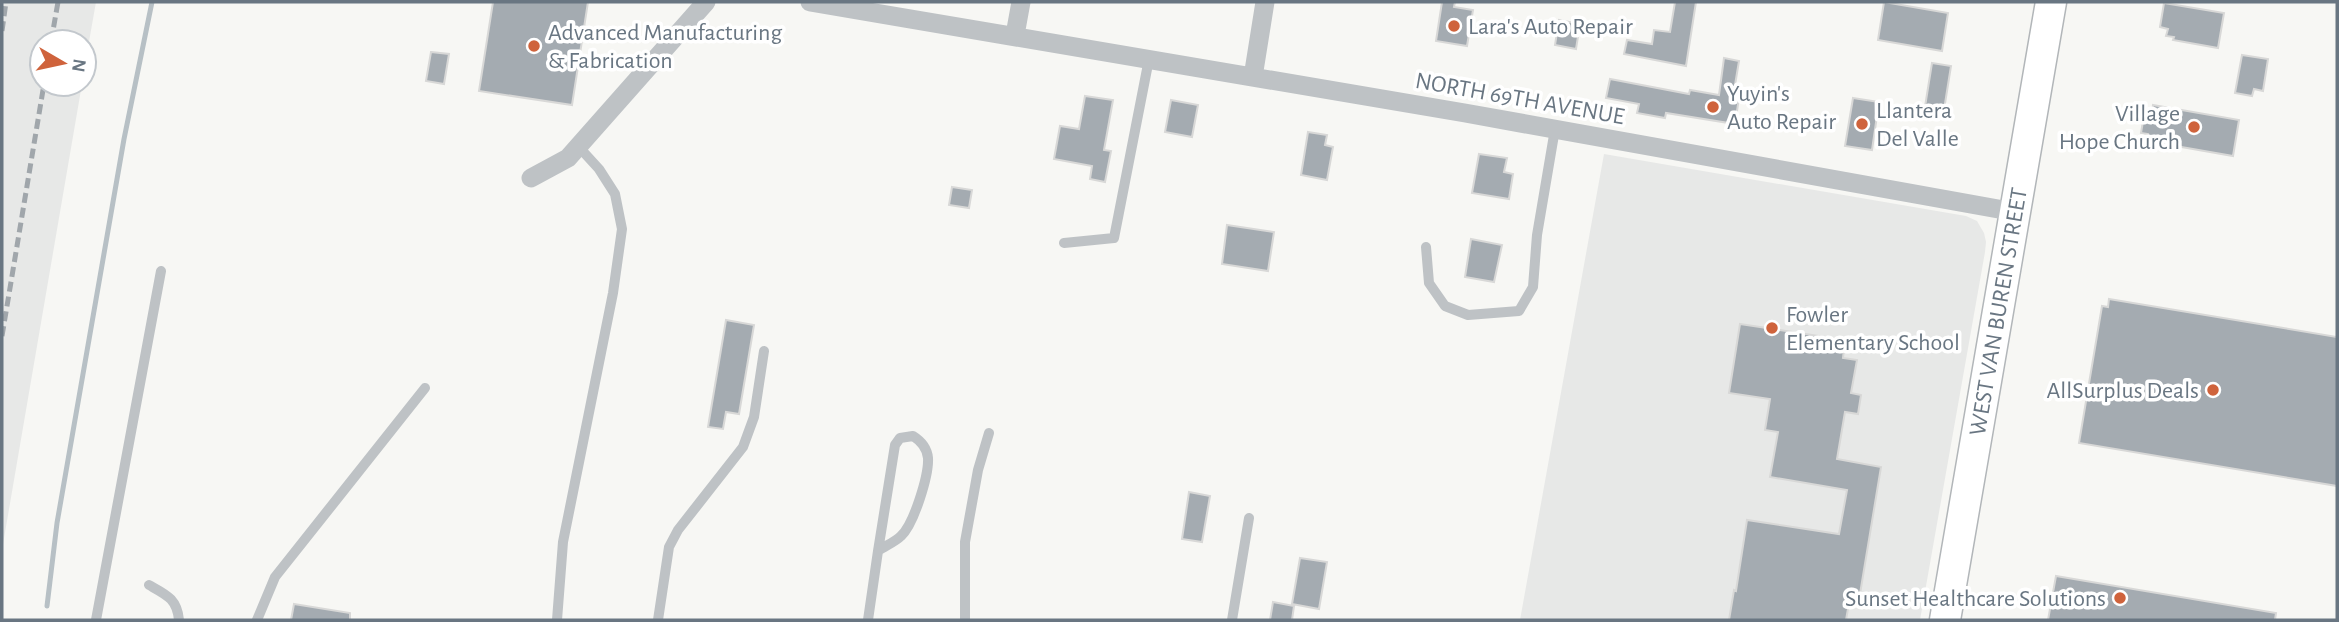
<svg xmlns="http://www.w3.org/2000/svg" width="2339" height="622" viewBox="0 0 2339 622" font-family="'Alegreya Sans',sans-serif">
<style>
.built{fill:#e7e8e7}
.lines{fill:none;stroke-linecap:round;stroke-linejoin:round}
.stream{stroke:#b7c0c5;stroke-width:5}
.building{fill:#a4abb1;stroke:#d8d8d7;stroke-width:2}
.primary-casing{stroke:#b2b6b9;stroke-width:33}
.service{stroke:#bec2c5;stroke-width:10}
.minor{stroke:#bec2c5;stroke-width:19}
.primary{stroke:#fff;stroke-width:30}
.rail{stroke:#a0a6ab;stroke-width:5;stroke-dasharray:10 5;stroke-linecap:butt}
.poi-dot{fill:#cf633c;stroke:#fff;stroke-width:2.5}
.labels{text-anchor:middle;stroke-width:7;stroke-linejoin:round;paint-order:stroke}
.poi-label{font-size:24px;fill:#697682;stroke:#fff;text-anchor:start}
.street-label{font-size:24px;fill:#697682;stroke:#fff}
</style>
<rect width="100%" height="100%" fill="#f7f7f4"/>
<path class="built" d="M2 2H96L84 70V42H42V84H82L2 550Z
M1604 154 1966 216 1977 221 1984 233 1986 242 1985 252 1920 620H1520Z"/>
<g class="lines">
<path class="stream" d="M47 606 57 523 124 139 152 2"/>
</g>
<path class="building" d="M493 2H588L572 105 479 91Z
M1442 2H1455L1454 7 1473 10 1467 46 1436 41Z
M1675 2H1696L1686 66 1624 54 1627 40 1652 44 1654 30 1670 32Z
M1884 2 1948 13 1942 51 1878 40Z
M2164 3 2224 13 2218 48 2173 40 2174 37 2166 36 2168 29 2160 27Z
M1559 20 1580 24 1576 49 1555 45Z
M431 52 449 54 444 84 426 81Z
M2242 55 2268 59 2263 91 2254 89 2252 96 2235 93Z
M1724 58 1739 61 1733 97 1739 98 1735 124 1666 113 1665 118 1637 113 1639 104 1606 98 1610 79 1689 94 1690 90 1719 95Z
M1932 63 1951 66 1943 116 1924 113Z
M1085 96 1113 100 1104 150 1111 151 1105 182 1090 179 1092 166 1054 159 1060 126 1079 129Z
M1853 98 1879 102 1872 150 1845 146Z
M1171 100 1198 105 1192 137 1165 132Z
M2153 105 2239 120 2233 156 2147 141 2148 134 2141 133 2145 109 2152 111Z
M1308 132 1327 135 1325 145 1333 147 1327 180 1301 175Z
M1479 154 1507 158 1504 172 1513 174 1509 199 1472 193Z
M952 187 972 190 969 208 949 205Z
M1227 225 1274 232 1268 271 1222 264Z
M1471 239 1502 245 1494 282 1465 277Z
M2109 299 2337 337V486L2079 443 2102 306 2108 307Z
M726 320 754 325 739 414 726 412 723 429 708 427Z
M1740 324 1845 340 1843 358 1857 360 1851 393 1861 395 1858 414 1845 412 1837 459 1881 467 1860 594 1851 592 1846 620H1729L1734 590 1736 591 1747 520 1839 534 1847 490 1770 477 1778 432 1765 430 1770 399 1729 393Z
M1189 492 1210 496 1202 542 1182 539Z
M1300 558 1327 562 1319 609 1292 604Z
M2056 576 2276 613 2275 620H2048Z
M1273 602 1294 606 1292 620H1270Z
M294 604 350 613V620H291Z"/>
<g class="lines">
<defs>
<g id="primary">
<path id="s1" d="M1945 620 2051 2"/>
</g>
</defs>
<use href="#primary" class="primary-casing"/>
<path class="service" d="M1064 243 1114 238 1149 59
M1426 247 1429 283 1445 306 1468 315 1519 311 1533 287 1537 235 1555 129
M149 585C167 595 177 599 179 620
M96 620 161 271
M257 620 275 577 425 388
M557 620 563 542 613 293 622 229 615 194 599 169 578 146
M658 620 669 547 678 530 743 447 754 417 764 351
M868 620 878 551 895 445 900 438 913 436C921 441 927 447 928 458 929 475 914 524 901 536 895 542 885 546 878 551
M965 620V542L978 470 989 433
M1232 620 1249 518"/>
<path class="minor" d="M810 2 1465 113 2015 212
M1015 35 1021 2
M1253 77 1265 2
M531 178 568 158 706 2"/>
<use href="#primary" class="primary"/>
<path class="rail" d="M2 31 6 2
M51 42 58 2
M2 336 44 84"/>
</g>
<g class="poi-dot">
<circle cx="1454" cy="26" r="7"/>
<circle cx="534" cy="46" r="7"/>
<circle cx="1713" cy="107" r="7"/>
<circle cx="1862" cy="124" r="7"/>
<circle cx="2194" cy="127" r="7"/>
<circle cx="1772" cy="328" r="7"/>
<circle cx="2213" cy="390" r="7"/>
<circle cx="2120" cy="598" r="7"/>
</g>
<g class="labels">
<g class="poi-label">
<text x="1468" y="34">Lara's Auto Repair</text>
<text x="548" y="40">Advanced Manufacturing<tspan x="548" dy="28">&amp; Fabrication</tspan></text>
<text x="1727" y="101">Yuyin's<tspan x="1727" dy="28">Auto Repair</tspan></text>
<text x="1876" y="118">Llantera<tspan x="1876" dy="28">Del Valle</tspan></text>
<text x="2180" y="121" text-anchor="end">Village<tspan x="2180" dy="28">Hope Church</tspan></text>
<text x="1786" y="322">Fowler<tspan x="1786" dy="28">Elementary School</tspan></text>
<text x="2199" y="398" text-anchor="end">AllSurplus Deals</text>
<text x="2106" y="606" text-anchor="end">Sunset Healthcare Solutions</text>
</g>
<g class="street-label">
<text transform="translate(1520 98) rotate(10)" y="8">NORTH 69TH AVENUE</text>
<text dy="8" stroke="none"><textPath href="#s1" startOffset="313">WEST VAN BUREN STREET</textPath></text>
</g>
</g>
<rect width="2339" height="622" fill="none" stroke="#697682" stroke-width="7"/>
<g transform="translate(63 63) rotate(99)"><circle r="33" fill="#ffffff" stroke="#c3c8cd" stroke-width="2"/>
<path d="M0-5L12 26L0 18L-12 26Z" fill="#cf633c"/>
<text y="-10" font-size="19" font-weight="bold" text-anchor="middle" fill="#697682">N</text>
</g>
</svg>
